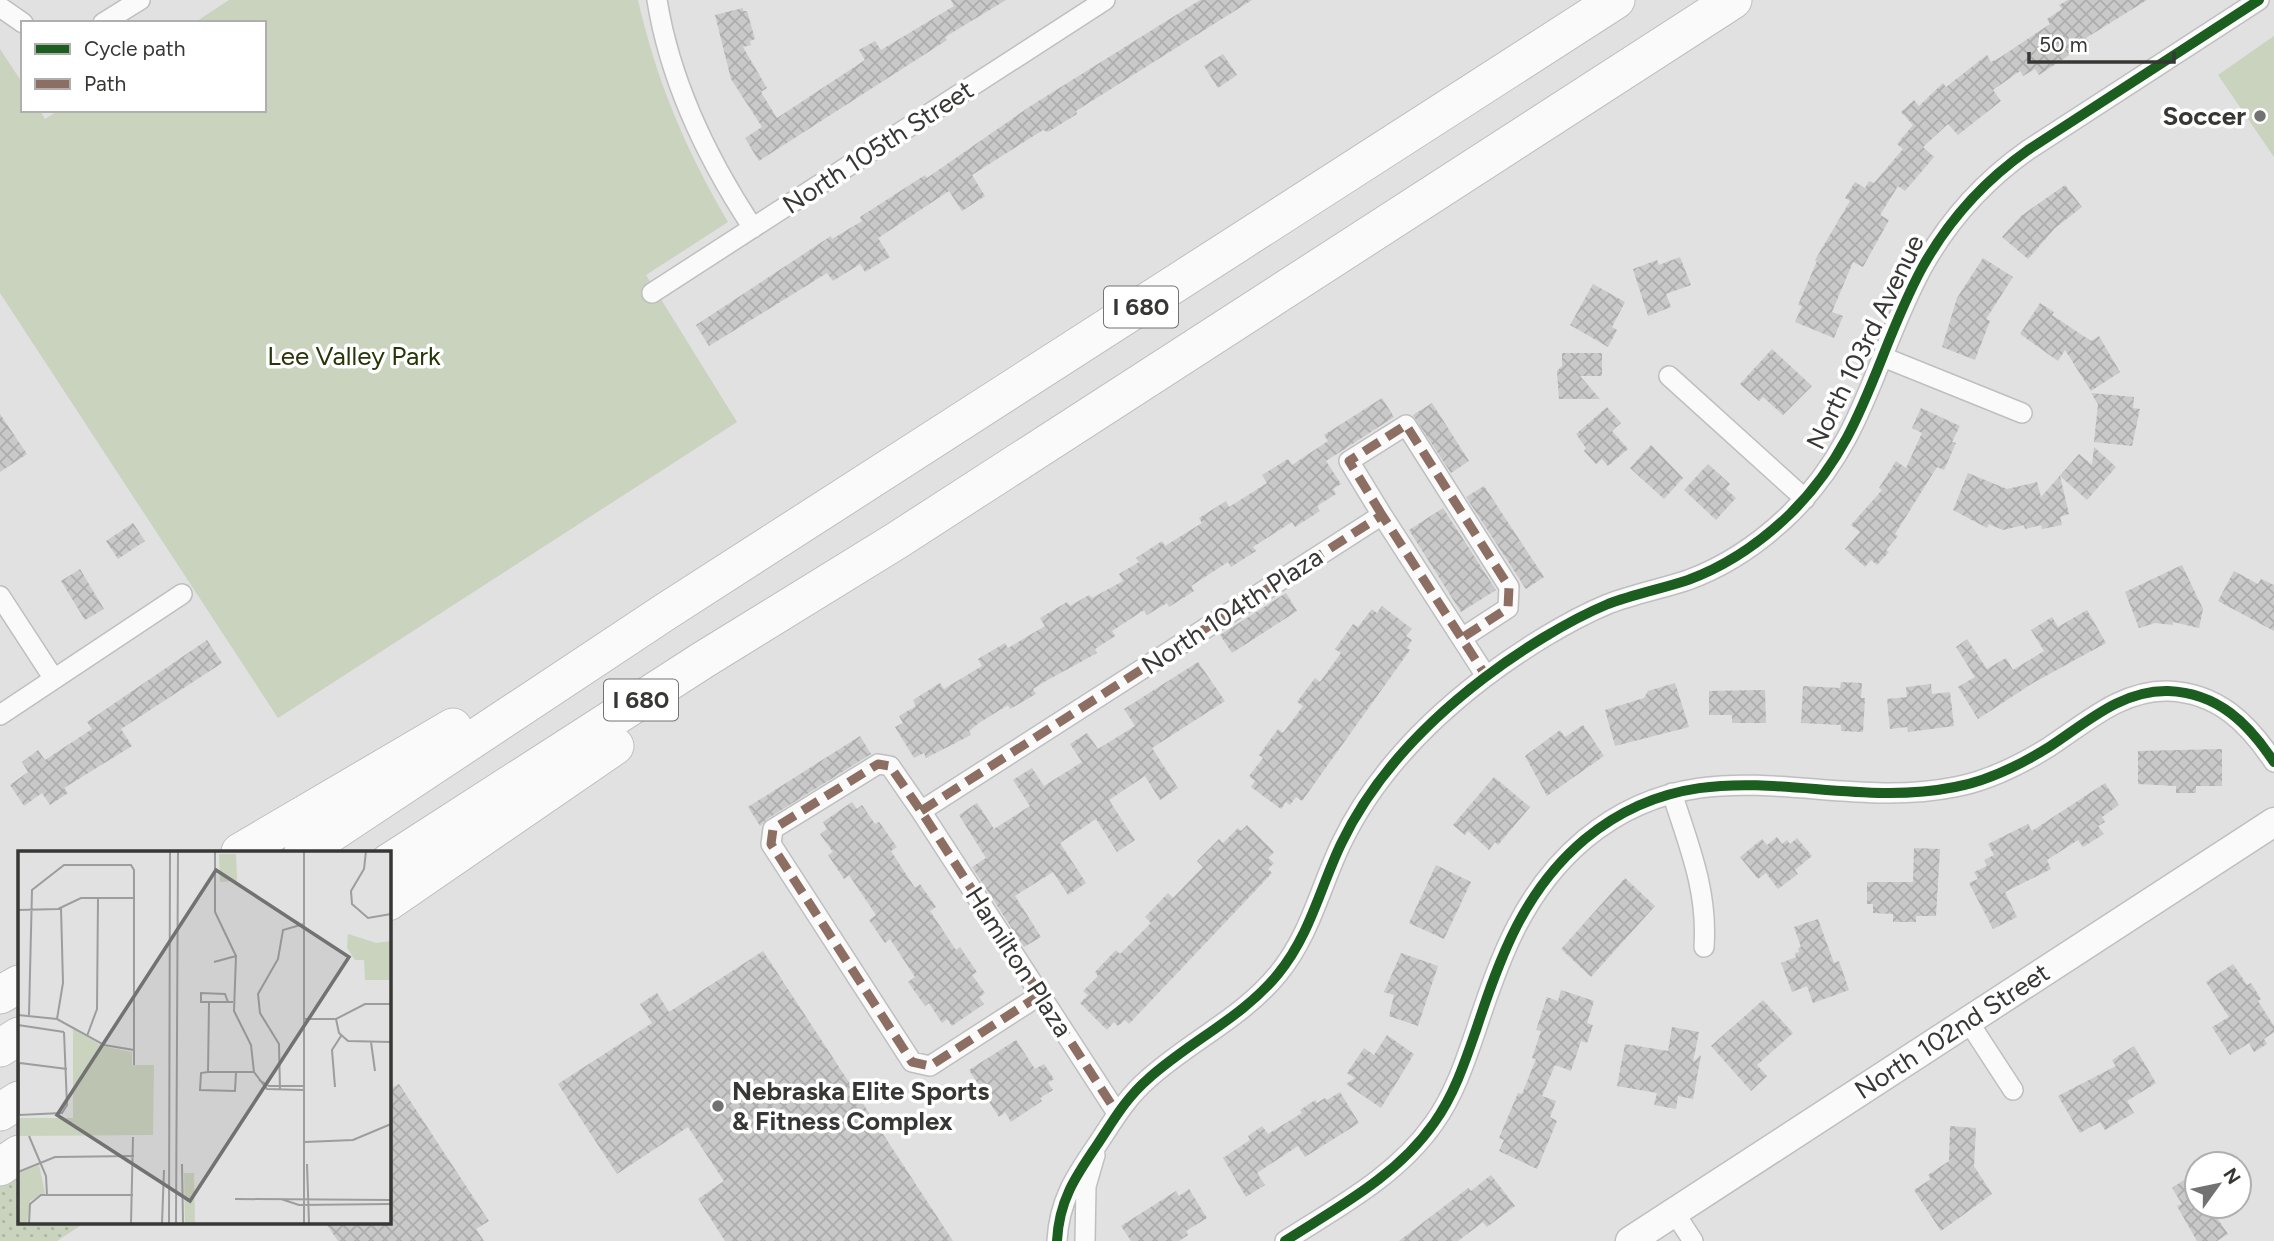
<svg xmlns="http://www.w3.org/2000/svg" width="2274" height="1241" viewBox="0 0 2274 1241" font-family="Figtree,sans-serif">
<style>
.grass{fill:url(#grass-dots)}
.park{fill:#c9d3bd}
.building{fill:url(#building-cross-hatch)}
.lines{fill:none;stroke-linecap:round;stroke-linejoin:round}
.minor-casing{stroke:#bebfbe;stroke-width:22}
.secondary-casing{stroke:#bebfbe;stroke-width:31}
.motorway-casing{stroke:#bebfbe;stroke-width:39}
.minor{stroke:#fafafa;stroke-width:19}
.secondary{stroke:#fafafa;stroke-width:28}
.motorway{stroke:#fafafa;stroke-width:37}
.quiet{stroke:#8d6e63;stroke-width:9;stroke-dasharray:18 9;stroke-linecap:butt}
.cycleway-casing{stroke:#fff;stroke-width:15}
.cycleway{stroke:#1b5e20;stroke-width:10}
.poi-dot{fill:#727272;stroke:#fff;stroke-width:2.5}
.labels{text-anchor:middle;stroke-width:7;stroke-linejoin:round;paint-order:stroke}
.shield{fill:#fff;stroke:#737372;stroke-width:2}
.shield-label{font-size:24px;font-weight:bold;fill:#373736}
.poi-label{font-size:26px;font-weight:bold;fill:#373736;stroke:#fff;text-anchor:end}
.street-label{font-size:26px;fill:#373736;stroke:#fff}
.park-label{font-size:26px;fill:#263608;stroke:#fff}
.inset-road{fill:none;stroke:#9c9d9c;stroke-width:2}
.view{fill:#727272;fill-opacity:0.15;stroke:#727272;stroke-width:3.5}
.inset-edge{fill:none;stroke:#373736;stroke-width:3.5}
</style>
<defs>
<pattern id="grass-dots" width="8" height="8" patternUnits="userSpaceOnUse" patternTransform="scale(1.75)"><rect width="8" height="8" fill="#c9d3bd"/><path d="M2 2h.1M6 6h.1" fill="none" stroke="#adb6a3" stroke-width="1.8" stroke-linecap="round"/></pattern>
<pattern id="building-cross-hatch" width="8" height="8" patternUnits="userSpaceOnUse" patternTransform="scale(1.75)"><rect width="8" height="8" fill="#c9c9c9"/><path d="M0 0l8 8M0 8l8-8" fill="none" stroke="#adadad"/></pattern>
</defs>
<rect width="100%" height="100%" fill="#e0e1e0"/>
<path class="grass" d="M19 1171V1222H86L57 1241H0V1184Z"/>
<path class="park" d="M229 0H638C656 80 686 151 728 222L646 275 737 422 278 718 0 293V49L23 84V110H40L45 119 59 110H264V23H194Z
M2274 36V157L2218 75Z"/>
<path class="building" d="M951 0H1006L945 37 947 40 759 161 745 138 762 127 731 79 715 15 743 8V11H747L755 39 750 41 751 45 743 47 767 88 761 92 777 118 865 60 859 50 875 41 881 50 954 6Z
M1200 0H1252L1076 111 1077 114 1048 132 1043 130 972 175 985 196 962 211 949 191 878 238 890 257 865 272 860 264 833 281 827 273 709 346 696 325 831 236 832 239 862 221 860 217 925 175 927 178 1029 107Z
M2068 0H2147L2086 38 2089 42 2039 75 2035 69 2023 76 2020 71 1993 90 2001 101 1958 135 1948 124 1923 147 1934 157 1905 191 1898 186 1880 215 1889 220 1863 267 1853 262 1832 312 1843 316 1834 338 1795 322 1802 306 1798 305 1817 261 1815 260 1850 201 1845 198 1855 182 1865 188 1869 181 1874 183 1903 149 1897 144 1913 125 1901 112 1914 100 1919 106 1943 83 1946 87 1987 55 1991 62 1999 58 2050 24 2047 19 2062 9 2059 5Z
M1223 54 1237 75 1218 88 1204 66Z
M2065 185 2082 207 2055 228 2028 259 2002 237 2021 216Z
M1680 257 1691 285 1666 294 1671 307 1648 316 1633 269 1657 260 1659 265Z
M1983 258 2013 277 1986 319 1990 321 1975 360 1942 347 1957 298Z
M1593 284 1625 302 1612 327 1617 330 1608 347 1570 325Z
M2040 303 2054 312 2052 315 2091 341 2099 336 2120 372 2091 391 2065 350 2058 361 2020 334Z
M1772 349 1812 386 1783 415 1763 397 1759 401 1740 384Z
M1562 353H1602V376H1580L1600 399H1559L1557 371 1562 366Z
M2091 393 2134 397 2133 408 2140 409 2132 446 2094 442 2098 404Z
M1382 398 1394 417 1326 461 1341 484 1333 489 1336 494 1317 506 1320 511 1295 527 1292 522 1253 547 1256 551 1231 567 1228 562 1191 586 1194 591 1169 607 1167 603 1147 615 1144 610 1112 631 1115 636 1095 649 1097 653 1044 682 1033 689 1036 694 1010 709 1008 705 979 723 969 731 971 735 926 758 924 753 914 758 895 727 903 723 899 716 916 706 913 700 940 683 944 689 982 666 978 659 1005 643 1008 648 1045 626 1040 618 1067 602 1070 606 1089 595 1092 598 1123 581 1119 574 1139 562 1136 558 1162 541 1165 546 1202 523 1199 518 1226 501 1229 507 1267 483 1262 475 1288 459 1292 465 1328 441 1324 435Z
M1432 403 1469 461 1451 473 1413 415Z
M1607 407 1621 423 1612 431 1628 449 1608 466 1602 459 1596 464 1584 451 1586 448 1576 434Z
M1921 408 1960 426 1952 442 1956 443 1944 470 1937 467 1895 534 1898 536 1886 550 1889 552 1877 565 1871 560 1865 567 1845 549 1860 532 1851 525 1882 490 1879 488 1896 461 1906 468 1922 433 1912 428Z
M0 414 27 454 0 472Z
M1651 445 1683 478 1664 499 1630 468Z
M2094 447 2116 467 2087 500 2060 476 2069 514 2060 517 2062 525 2042 529 2041 525 2025 529 2024 525 2003 530 1989 524 1987 528 1953 510 1968 473 2007 489 2037 482 2041 497 2079 454 2092 465Z
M1708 464 1730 484 1726 489 1736 498 1716 520 1684 490Z
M1484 486 1544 577 1526 589 1466 497Z
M1443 508 1496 590 1461 612 1409 530Z
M133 523 145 541 118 559 106 541Z
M2182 565 2203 609 2199 628 2173 622V625L2155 623 2139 628 2125 592Z
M80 569 104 609 85 620 61 581Z
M2234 571 2258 584 2261 579 2274 585V631L2218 601Z
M1286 593 1297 611 1232 653 1220 635Z
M1382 606 1412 629 1406 636 1412 640 1407 648 1410 650 1302 801 1296 797 1290 805 1286 802 1281 809 1251 787 1255 781 1249 776 1263 758 1259 755 1278 729 1283 733 1303 706 1297 702 1315 678 1320 682 1341 653 1335 649 1353 624 1358 627 1372 609 1377 613Z
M2087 610 2106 643 2033 683 1978 719 1958 687 1975 677 1956 647 1967 639 1987 669 2006 658 2013 670 2044 651 2031 630 2052 617 2058 627Z
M207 640 222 663 121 729 132 746 64 788 68 793 50 805 42 793 24 806 10 785 28 772 22 762 38 750 45 760 92 729 87 722Z
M1198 662 1225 701 1152 748 1178 788 1160 800 1145 776 1109 800 1135 840 1117 852 1096 819 1060 843 1086 883 1068 895 1053 872 1015 896 1041 937 1024 947 972 867 986 858 959 815 977 803 994 829 1030 806 1013 780 1032 768 1044 786 1082 762 1070 744 1087 733 1098 749 1135 726 1124 709Z
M1841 682 1862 683 1861 698H1865L1863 732 1841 731V725L1801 723 1803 686 1840 688Z
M1675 683 1689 727 1615 746 1605 710 1644 698 1648 691Z
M1931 684 1932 694 1950 692 1954 726 1908 732 1907 727 1890 729 1887 699 1907 697 1906 687Z
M1765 690 1766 723H1732V715H1709V691Z
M1583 725 1604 756 1547 796 1525 756 1560 730 1565 737Z
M860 736 871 754 767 819 760 826 748 807Z
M2222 749V786H2196V793H2176V786L2138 784V751Z
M1494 777 1530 807 1498 845 1495 842 1489 850 1468 831 1465 835 1453 825Z
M2105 783 2119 805 2102 817 2105 822 2098 826 2104 834 2083 847 2078 840 2047 860 2051 869 2005 892 2017 917 1993 929 1969 883 1978 879 1974 872 1987 866 1984 860 1994 855 1988 844 2028 824 2032 831Z
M852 802 857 809 862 805 875 824 879 822 897 847 891 851 915 888 920 884 936 907 930 911 956 950 960 947 977 972 972 975 985 993 979 997 984 1004 952 1026 947 1019 942 1023 929 1003 925 1006 908 982 915 977 890 939 885 943 869 920 876 915 849 875 844 879 828 855 833 852 820 834 827 829 823 822Z
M1247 825 1274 852 1268 858 1274 863 1268 869 1272 873 1129 1024 1125 1020 1118 1026 1114 1022 1107 1030 1080 1003 1088 995 1083 991 1098 976 1095 972 1116 950 1120 954 1151 923 1145 917 1168 893 1173 898 1203 867 1197 861 1219 839 1223 843 1238 828 1241 831Z
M1777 837 1782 844 1787 840 1790 844 1797 838 1812 856 1795 870 1798 874 1778 889 1766 873 1758 879 1740 857 1762 839 1767 845Z
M1914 848 1940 849 1936 916H1916V922H1893V914L1873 913V904H1867V882H1913Z
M1436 865 1471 882 1444 939 1409 923Z
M1625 878 1655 906 1591 977 1561 949Z
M1818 919 1834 963 1839 961 1849 990 1813 1003 1807 986 1792 992 1781 963 1796 957 1795 953 1799 952 1798 948 1801 947 1794 927Z
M763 951 953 1241H725L698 1199 724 1181 688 1127 617 1174 558 1084 652 1023 640 1004 657 993 669 1012Z
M1401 953 1438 966 1418 1026 1389 1016 1394 995 1384 992Z
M2233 964 2247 985 2251 983 2261 999 2258 1001 2274 1026V1032L2264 1039 2267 1044 2254 1052 2249 1043 2230 1055 2212 1027 2229 1017 2206 982Z
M1561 990 1594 1001 1587 1023 1593 1025 1587 1043 1581 1041 1571 1071 1555 1065 1542 1096 1556 1101 1550 1117 1557 1121 1537 1169 1499 1151 1504 1140 1499 1138 1518 1093 1522 1094 1536 1059 1532 1058 1541 1031 1536 1030 1547 997 1558 1001Z
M1763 1000 1793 1033 1757 1065 1767 1076 1751 1091 1711 1046Z
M1672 1027 1699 1032 1693 1062 1701 1055 1693 1099 1678 1096 1676 1109 1654 1105 1657 1093 1617 1086 1625 1044 1668 1051Z
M1387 1035 1414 1054 1381 1108 1346 1084 1355 1078 1347 1073 1364 1048 1374 1055Z
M1016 1040 1035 1069 1044 1064 1054 1079 1048 1083 1053 1090 1040 1098 1042 1101 1011 1122 1005 1112 999 1117 969 1070Z
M2134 1046 2156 1083 2127 1101 2134 1113 2105 1130 2100 1122 2080 1133 2058 1096 2116 1066 2112 1060Z
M399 1084 489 1221 476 1229 484 1241H338L325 1222H388V1090Z
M1340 1092 1359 1123 1305 1157 1298 1146 1257 1173 1265 1185 1246 1197 1223 1158 1250 1140 1248 1136 1262 1126 1268 1134 1302 1113 1300 1110 1315 1100 1317 1103 1325 1098 1327 1100Z
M1950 1126 1976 1128 1974 1166 1992 1194 1941 1231 1914 1190 1931 1179 1928 1175 1949 1161Z
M2197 1171V1206H2209L2228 1234 2217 1241H2197L2177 1206 2182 1204 2172 1188Z
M1491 1175 1515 1206 1487 1227 1483 1222 1458 1241H1399L1468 1188 1471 1191Z
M1189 1189 1207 1218 1186 1231 1188 1235 1179 1241H1131L1121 1226 1176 1191 1179 1196Z"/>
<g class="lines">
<defs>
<path id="minor" d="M657 0C670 81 708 160 753 228
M0 7 23 23
M103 23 140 0
M652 293 1105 0
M1883 357 2022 413
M1669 376 1805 499
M1382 515 1349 461 1406 425 1509 587 1508 608 1462 638
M0 596 54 679
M0 715 182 594
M1672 793C1689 846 1708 891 1704 947
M921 811 1382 515 1486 676
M1040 995 930 1066 912 1062 771 844 773 829 878 764 890 766 921 811 1117 1113
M1968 1021 2013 1090
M1674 1212 1693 1241
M1057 1241C1059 1201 1075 1177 1097 1145 1113 1121 1126 1098 1148 1079 1190 1041 1242 1018 1278 974 1310 935 1320 888 1341 844 1373 777 1425 723 1484 678 1518 652 1567 621 1608 604 1634 594 1661 589 1688 580 1726 566 1761 542 1790 514 1866 439 1874 357 1922 268 1948 221 1984 181 2028 150L2259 0
M1085 1241 1086 1186 1095 1155
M1285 1241C1338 1207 1397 1176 1434 1123 1454 1095 1465 1062 1476 1030 1500 957 1524 890 1585 839 1705 740 1825 813 1955 787 1988 781 2020 765 2049 747 2086 723 2121 690 2168 691 2218 693 2248 723 2274 762"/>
<path id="secondary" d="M1630 1241 2274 822"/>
<path id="motorway" d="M240 852 453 727
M303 852 665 612 1616 0
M388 863 703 660 896 541 1733 0
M388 902 615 746
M0 995 19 984
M0 1048 19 1036
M0 1112 19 1100
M0 1167 19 1154"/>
</defs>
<use href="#minor" class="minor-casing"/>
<use href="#secondary" class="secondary-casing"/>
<use href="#motorway" class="motorway-casing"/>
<use href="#minor" class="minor"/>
<use href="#secondary" class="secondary"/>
<use href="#motorway" class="motorway"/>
<path class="quiet" d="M1382 515 1349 461 1406 425 1509 587 1508 608 1462 638
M921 811 1382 515 1486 676
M1040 995 930 1066 912 1062 771 844 773 829 878 764 890 766 921 811 1117 1113"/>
<defs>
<path id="cycleway" d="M1057 1241C1059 1201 1075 1177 1097 1145 1113 1121 1126 1098 1148 1079 1190 1041 1242 1018 1278 974 1310 935 1320 888 1341 844 1373 777 1425 723 1484 678 1518 652 1567 621 1608 604 1634 594 1661 589 1688 580 1726 566 1761 542 1790 514 1866 439 1874 357 1922 268 1948 221 1984 181 2028 150L2259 0
M1285 1241C1338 1207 1397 1176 1434 1123 1454 1095 1465 1062 1476 1030 1500 957 1524 890 1585 839 1705 740 1825 813 1955 787 1988 781 2020 765 2049 747 2086 723 2121 690 2168 691 2218 693 2248 723 2274 762"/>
</defs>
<use href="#cycleway" class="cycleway-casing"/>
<use href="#cycleway" class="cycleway"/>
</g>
<g class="poi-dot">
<circle cx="2260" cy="116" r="7"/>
<circle cx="718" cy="1106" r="7"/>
</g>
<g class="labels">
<g class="shield">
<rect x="1104" y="286.5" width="74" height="41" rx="5"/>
<rect x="604" y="679.5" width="74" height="41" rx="5"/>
</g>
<g class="shield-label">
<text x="1141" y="315">I 680</text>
<text x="641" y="708">I 680</text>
</g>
<g class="poi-label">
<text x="2246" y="125">Soccer</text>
<text x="732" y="1100" text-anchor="start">Nebraska Elite Sports<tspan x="732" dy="30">&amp; Fitness Complex</tspan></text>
</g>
<g class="street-label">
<text transform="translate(878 147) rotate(-33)" y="9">North 105th Street</text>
<text transform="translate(1865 342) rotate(-64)" y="9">North 103rd Avenue</text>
<text transform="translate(1232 611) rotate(-33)" y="9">North 104th Plaza</text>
<text transform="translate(1019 962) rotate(57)" y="9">Hamilton Plaza</text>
<text transform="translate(1952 1031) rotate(-33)" y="9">North 102nd Street</text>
</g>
<g class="park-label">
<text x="354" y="365">Lee Valley Park</text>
</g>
</g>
<g transform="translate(18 851)">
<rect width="373" height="373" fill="#e0e1e0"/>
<path d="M166 322H176L177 372H167Z" fill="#c9d3bd"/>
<path d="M201 3H218L219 30 202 31ZM330 83 358 92 373 90V129H347L346 109H337L329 97ZM55 178 84 195 114 201V214H136L135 284 0 285V267H55ZM21 314 27 342 12 350 9 372H0V322Z" fill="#c9d3bd"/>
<path class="inset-road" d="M197 0V61L218 105 216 160 233 194 236 221 249 238 286 239M348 0 346 18 333 40 334 53 350 67 373 63M0 59 40 58 63 47H116M196 111 218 105M191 151H183V142L207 143 210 151M0 164 39 168 86 194 116 199M11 164 14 39 46 14H113L116 19V214M39 168 45 132 43 57M286 168H318L347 153H373M318 168 321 182 330 190 373 191M0 174 46 181M69 185 79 158 80 47M353 191 357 220M1 212V264L44 262 49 254 46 181M2 212 49 218M190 221 191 151H215M218 221 217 240 182 239 183 222 190 221H236M241 229 251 235H286M317 236 314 199 323 185M262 239 261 193 242 162 240 143 260 108 265 79 286 73M11 285 28 325 29 344M287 291 335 289 373 273M164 313 165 372M289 313 291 372M0 321 37 306 116 305M217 348 373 349M263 348 281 354 373 353M11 372 12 353 23 344H115M113 372 115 286M144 372 146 319M151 372 152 0M158 372 160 0M286 372V0"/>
<path class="view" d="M198 19 331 106 172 350 39 264Z"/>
<rect width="373" height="373" class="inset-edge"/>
</g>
<rect x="21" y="21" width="245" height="91" fill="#ffffff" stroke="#afafaf" stroke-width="2"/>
<rect x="35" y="44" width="35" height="10" fill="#1b5e20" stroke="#afafaf" stroke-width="2"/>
<text x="84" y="56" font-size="21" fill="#373736">Cycle path</text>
<rect x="35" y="79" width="35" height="10" fill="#8d6e63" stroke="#afafaf" stroke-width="2"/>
<text x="84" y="91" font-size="21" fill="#373736">Path</text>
<g transform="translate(2218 1185) rotate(57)"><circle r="33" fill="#ffffff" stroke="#afafaf" stroke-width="2"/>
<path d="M0-5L12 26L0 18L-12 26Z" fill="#727272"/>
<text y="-10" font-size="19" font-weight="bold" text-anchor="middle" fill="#373736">N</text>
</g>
<path d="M2029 52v10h145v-10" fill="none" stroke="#373736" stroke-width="3.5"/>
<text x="2039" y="52" font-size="21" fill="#373736" stroke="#ffffff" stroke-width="5" paint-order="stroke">50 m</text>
</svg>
